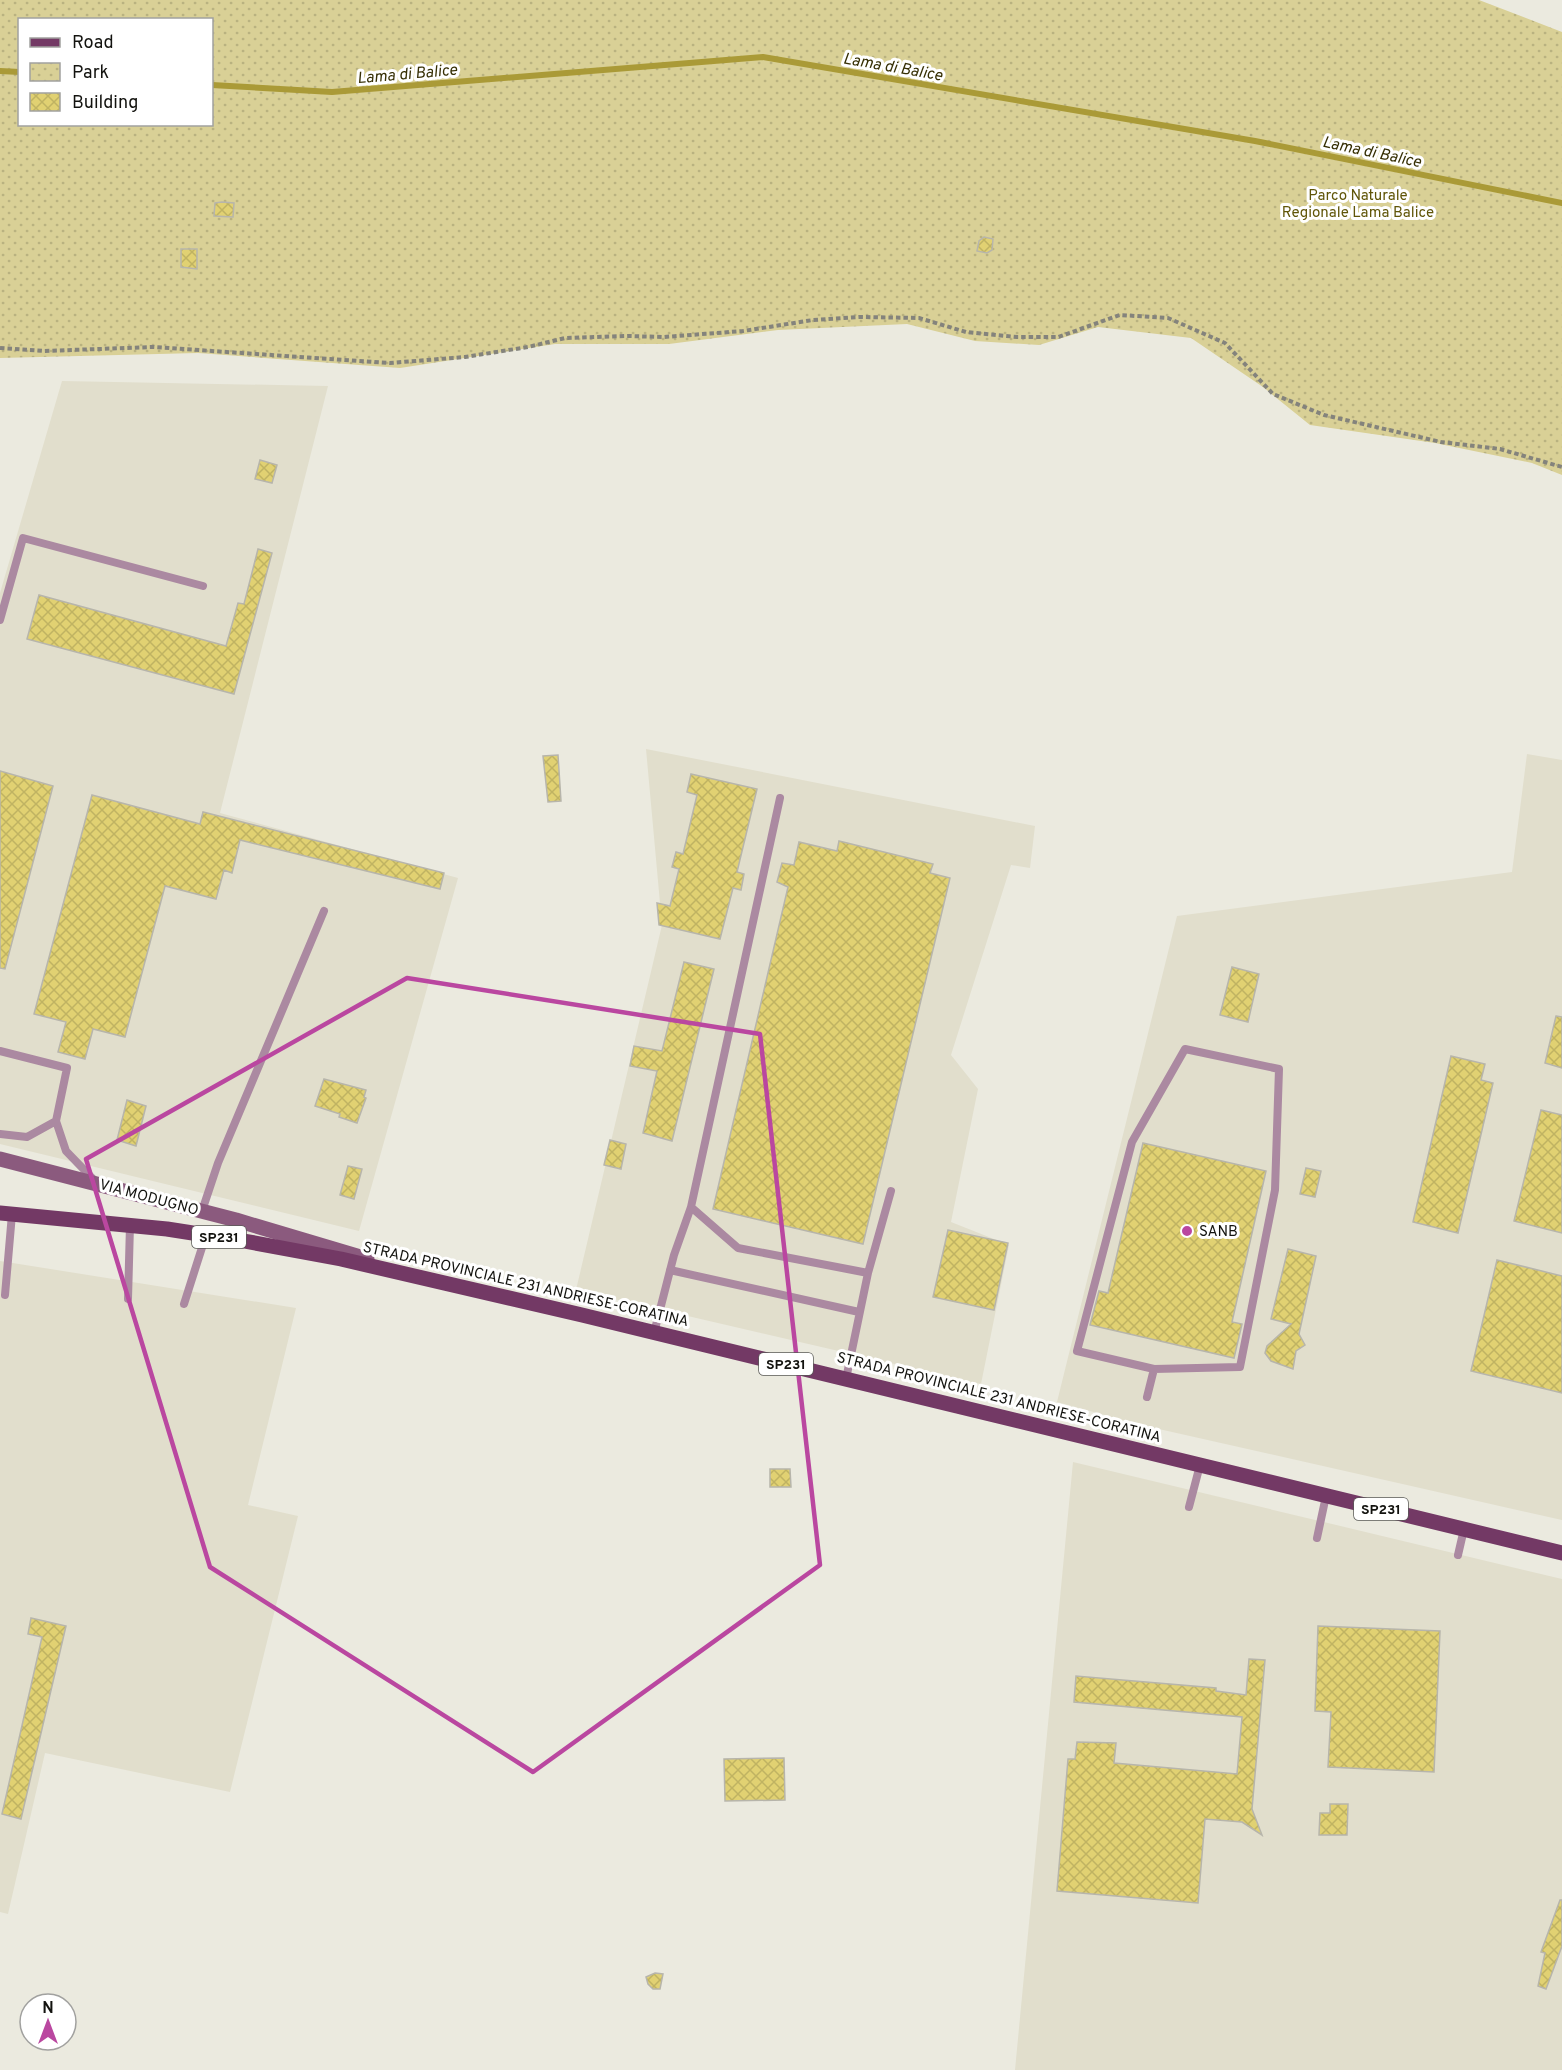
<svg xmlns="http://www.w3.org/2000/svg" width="1562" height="2070" viewBox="0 0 1562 2070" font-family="Overpass,sans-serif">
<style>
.built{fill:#e1decc}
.park{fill:url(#park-dots);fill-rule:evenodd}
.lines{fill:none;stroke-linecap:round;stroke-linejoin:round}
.stream{stroke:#aa9a37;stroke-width:6}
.building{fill:url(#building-cross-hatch);stroke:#b7b5ab;stroke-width:1.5}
.path{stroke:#84837c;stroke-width:4;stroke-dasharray:4.5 3;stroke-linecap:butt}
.lane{stroke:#ab89a1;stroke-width:8}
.secondary{stroke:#8b5a7e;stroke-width:15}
.primary{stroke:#733965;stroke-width:15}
.marked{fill:none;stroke:#ba47a0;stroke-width:4.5;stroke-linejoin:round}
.poi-dot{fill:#ba47a0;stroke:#fff;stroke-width:2}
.labels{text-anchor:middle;stroke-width:6;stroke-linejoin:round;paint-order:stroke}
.shield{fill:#fff;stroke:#5a5a57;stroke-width:1.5}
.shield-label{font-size:14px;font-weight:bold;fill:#13130f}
.park-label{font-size:15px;fill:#605508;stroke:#fff}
.street-label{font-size:15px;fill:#13130f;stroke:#fff}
.poi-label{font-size:15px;fill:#13130f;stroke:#fff;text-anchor:start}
.water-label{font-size:16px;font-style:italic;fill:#362f04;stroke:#fff}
</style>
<defs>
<pattern id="park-dots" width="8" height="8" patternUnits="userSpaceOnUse" patternTransform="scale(1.5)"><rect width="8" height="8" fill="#d9d096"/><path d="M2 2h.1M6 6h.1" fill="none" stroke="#b9b280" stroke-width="1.8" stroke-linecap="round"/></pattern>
<pattern id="building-cross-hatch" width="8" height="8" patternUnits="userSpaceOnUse" patternTransform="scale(1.5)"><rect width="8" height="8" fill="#e1d172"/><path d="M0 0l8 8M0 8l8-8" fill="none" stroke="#c0b362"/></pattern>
</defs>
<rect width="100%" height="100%" fill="#ebeadf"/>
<path class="built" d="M62 381 328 386 220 813 458 878 359 1231 0 1144V593Z
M646 749 1035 826 1030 868 1011 865 951 1055 978 1089 951 1222 1009 1245 981 1384 576 1290 662 925Z
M1527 754 1562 760V1520L1141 1425 1057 1402 1177 916 1512 872Z
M0 1261 296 1308 248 1505 298 1516 230 1792 45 1753 8 1914 0 1912Z
M1073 1462 1562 1579V2070H1015Z"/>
<path class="park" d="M0 0H1479L1562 32V475L1532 463 1435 443 1310 425 1263 387 1191 338 1098 327 1039 345 975 341 907 324 778 330 669 344H555L400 368 198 353 0 358ZM20 20H212V124H20Z"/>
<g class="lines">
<path class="stream" d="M0 71 20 72
M212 85 332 92 763 57 1255 141 1562 203"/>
</g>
<path class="building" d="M222 202 234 203 233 217 214 216 215 203Z
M984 237 993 239 992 250 987 253 977 251 979 241Z
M181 249H197V269L181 267Z
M260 460 277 465 272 483 255 479Z
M258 549 272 553 234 694 27 639 39 595 226 646 238 603 244 604Z
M558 755 561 801 548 802 543 756Z
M0 771 53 786 5 969 0 968Z
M691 774 757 789 737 872 744 874 741 890 733 888 720 939 659 925 657 903 670 906 679 869 672 867 676 852 683 854 697 795 687 792Z
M92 795 200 824 203 812 444 873 440 889 240 840 232 873 224 870 216 899 165 886 125 1037 93 1029 85 1059 58 1052 66 1022 34 1014Z
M839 841 933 864 930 873 950 878 863 1244 713 1209 788 887 777 882 782 863 794 865 799 842 837 851Z
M684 962 714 969 672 1141 643 1133 657 1071 630 1066 634 1046 662 1051Z
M1232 967 1259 974 1248 1022 1220 1015Z
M1556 1016 1562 1017V1068L1545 1063Z
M1451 1056 1485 1064 1481 1080 1493 1083 1458 1233 1413 1222Z
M324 1079 366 1090 364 1097 366 1098 357 1123 339 1117 340 1114 315 1106Z
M127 1100 146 1106 136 1146 117 1140Z
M1541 1110 1562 1115V1233L1514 1221Z
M610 1140 626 1144 621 1169 604 1165Z
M1143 1143 1266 1171 1232 1322 1242 1324 1234 1358 1090 1325 1099 1291 1108 1293Z
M348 1166 362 1169 354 1199 340 1195Z
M1306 1168 1321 1171 1315 1197 1300 1194Z
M948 1230 1008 1243 994 1310 933 1297Z
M1288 1249 1316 1256 1299 1334 1305 1345 1296 1351 1293 1369 1271 1361 1265 1353 1267 1346 1291 1324 1271 1319Z
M1497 1260 1562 1276V1393L1471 1371Z
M770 1469H790L791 1487H770Z
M31 1618 66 1626 21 1819 2 1814 42 1637 28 1634Z
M1318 1626 1440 1631 1434 1772 1328 1767 1331 1712 1315 1711Z
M1249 1659 1265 1660 1252 1809 1262 1835 1242 1822 1205 1819 1198 1903 1057 1891 1068 1759H1075L1077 1742 1116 1743 1114 1763 1237 1774 1242 1717 1074 1702 1076 1676 1216 1688V1691L1246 1695Z
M784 1758 785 1800 725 1801 724 1759Z
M1330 1804H1348L1347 1835H1319L1320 1813H1330Z
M1560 1900H1562V1946L1546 1989 1538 1986 1545 1953 1541 1952Z
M655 1973 663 1974 660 1989H653L648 1984 646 1977Z"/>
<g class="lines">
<path class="path" d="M0 348 44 351 153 347 390 363 465 357 528 347 565 338 628 336 664 337 743 331 813 320 859 317 919 318 966 332 1017 337H1058L1120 315 1168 318 1225 343 1273 394 1324 415 1441 442 1500 449 1562 467"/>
<path class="lane" d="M0 620 23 538 203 586
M780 798 691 1207 738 1248 868 1273 846 1379
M0 1051 67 1068 56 1121
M0 1134 27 1137 56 1121 66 1151 95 1181
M202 1211 218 1163 324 911
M670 1270 859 1312
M868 1273 891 1191
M5 1295 12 1214
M128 1299 130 1225
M184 1304 206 1235
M654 1333 674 1255 691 1207
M1147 1397 1154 1369 1077 1351 1132 1142 1185 1049 1279 1069 1275 1190 1240 1367 1154 1369
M1189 1507 1200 1465
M1317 1538 1326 1496
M1458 1555 1464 1529"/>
<path class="secondary" d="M0 1159 236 1220 367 1259"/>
<path class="primary" d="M0 1213 167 1229 244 1241 341 1259 582 1315 1562 1553"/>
</g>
<path class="marked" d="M407 978 760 1034 820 1565 533 1772 210 1567 86 1159Z"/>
<circle class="poi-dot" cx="1187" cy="1231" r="6"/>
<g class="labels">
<g class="shield">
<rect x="192" y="1226" width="54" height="22" rx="4.5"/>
<rect x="759" y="1353" width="54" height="22" rx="4.5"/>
<rect x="1354" y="1498" width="54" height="22" rx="4.5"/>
</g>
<g class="shield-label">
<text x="219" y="1242">SP231</text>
<text x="786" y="1369">SP231</text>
<text x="1381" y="1514">SP231</text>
</g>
<g class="park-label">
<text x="1358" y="200">Parco Naturale<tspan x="1358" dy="17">Regionale Lama Balice</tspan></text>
</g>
<g class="street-label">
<text transform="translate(149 1197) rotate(15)" y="5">VIA MODUGNO</text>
<text transform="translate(526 1284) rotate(13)" y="5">STRADA PROVINCIALE 231 ANDRIESE-CORATINA</text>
<text transform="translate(999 1397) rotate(14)" y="5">STRADA PROVINCIALE 231 ANDRIESE-CORATINA</text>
</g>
<g class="poi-label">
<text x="1199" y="1236">SANB</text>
</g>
<g class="water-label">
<text transform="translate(893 66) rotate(10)" y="6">Lama di Balice</text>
<text transform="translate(407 73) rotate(-5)" y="6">Lama di Balice</text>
<text transform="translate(1372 151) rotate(12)" y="6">Lama di Balice</text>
</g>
</g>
<rect x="18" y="18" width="195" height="108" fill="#ffffff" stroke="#a1a19f" stroke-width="1.5"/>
<rect x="30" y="38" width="30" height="9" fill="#733965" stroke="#a1a19f" stroke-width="1.5"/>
<text x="72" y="48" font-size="18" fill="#13130f">Road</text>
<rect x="30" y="63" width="30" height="18" fill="url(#park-dots)" stroke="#a1a19f" stroke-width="1.5"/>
<text x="72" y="78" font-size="18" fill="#13130f">Park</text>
<rect x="30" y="93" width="30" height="18" fill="url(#building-cross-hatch)" stroke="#a1a19f" stroke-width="1.5"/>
<text x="72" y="108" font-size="18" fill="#13130f">Building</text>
<g transform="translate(48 2022)"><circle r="28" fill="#ffffff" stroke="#a1a19f" stroke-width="1.5"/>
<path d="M0-4.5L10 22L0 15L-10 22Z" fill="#ba47a0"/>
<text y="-9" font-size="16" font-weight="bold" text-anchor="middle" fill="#13130f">N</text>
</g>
</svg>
